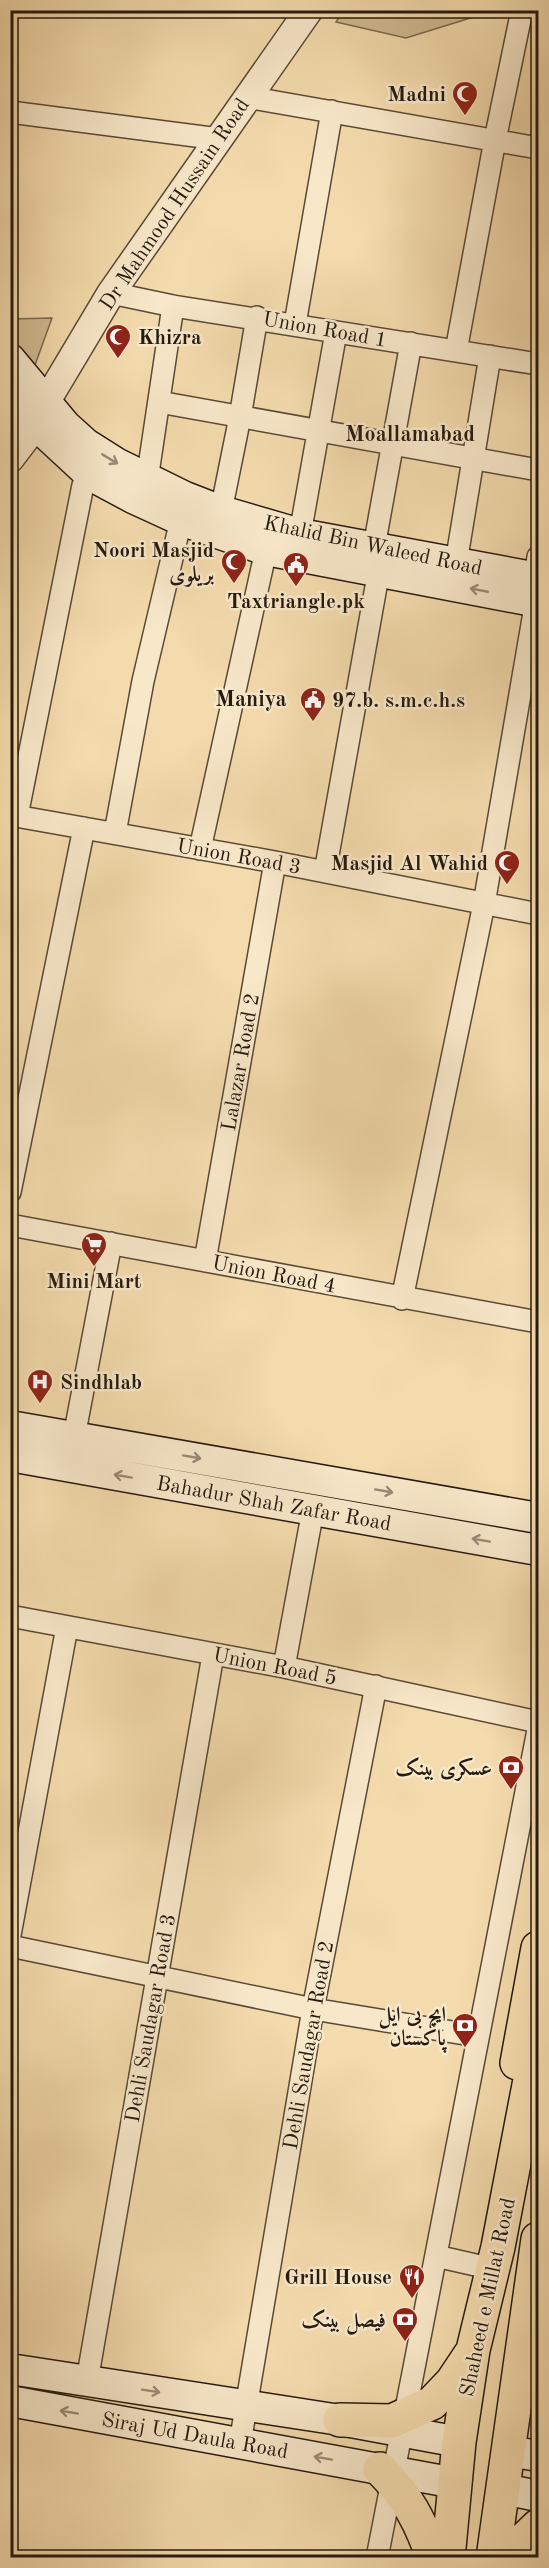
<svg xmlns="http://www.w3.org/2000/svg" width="549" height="2568" viewBox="0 0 549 2568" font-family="'Old Standard TT',Amiri,serif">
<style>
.green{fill:#d1ba92;stroke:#7b6a50;stroke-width:1.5}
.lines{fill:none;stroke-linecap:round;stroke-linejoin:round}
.minor-casing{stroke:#594a36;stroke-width:24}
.tertiary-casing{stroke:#594a36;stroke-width:30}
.secondary-casing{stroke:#251a0f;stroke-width:33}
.primary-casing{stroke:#251a0f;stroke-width:36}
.minor{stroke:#f8e8ca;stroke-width:21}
.tertiary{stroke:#f8e8ca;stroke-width:27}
.secondary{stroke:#f8e8ca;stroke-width:30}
.primary{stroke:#f4dbad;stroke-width:33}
.oneway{stroke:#998b76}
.labels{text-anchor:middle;stroke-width:5;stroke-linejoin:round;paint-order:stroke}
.poi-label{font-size:21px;font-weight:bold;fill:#251a0f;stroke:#f8e8ca;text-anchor:end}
.street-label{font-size:21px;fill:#251a0f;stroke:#f8e8ca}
.neighbourhood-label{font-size:22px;font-weight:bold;fill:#251a0f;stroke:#f8e8ca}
</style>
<rect width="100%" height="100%" fill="#f4dbad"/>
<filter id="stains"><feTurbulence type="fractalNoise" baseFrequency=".00333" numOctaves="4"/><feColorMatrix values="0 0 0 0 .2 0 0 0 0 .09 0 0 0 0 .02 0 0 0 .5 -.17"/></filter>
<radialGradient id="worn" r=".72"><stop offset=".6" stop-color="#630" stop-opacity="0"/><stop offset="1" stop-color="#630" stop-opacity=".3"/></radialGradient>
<path class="green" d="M343 11V10L485 11 480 15 406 38 336 22Z
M52 318 35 365 11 342 10 319Z"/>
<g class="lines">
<defs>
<path id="minor" d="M247 97 538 148
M10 112 219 139
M111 293 173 306 538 364
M295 324 332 111
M456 351 495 140 522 10
M159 402 538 470
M147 480 173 306
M221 511 240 417 257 317
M300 534 336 332
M374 547 411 343
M456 563 490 356
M535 577 538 557
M10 815 275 862 538 914
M17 816 83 485 90 475
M115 833 143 681 181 520
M200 849 266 550
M325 872 379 570
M10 1192 84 828
M10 1225 538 1322
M205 1261 275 862
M402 1299 484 904 536 601
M74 1437 111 1243
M10 1616 284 1667 538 1722
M284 1667 313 1510
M10 1935 67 1627
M10 1946 313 2009 477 2036
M436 2256 493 2269
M87 2381 213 1655
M240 2443 313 2009 376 1686
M377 2558 538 1730"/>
<path id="tertiary" d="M46 402 111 293 309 10
M10 459 36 425"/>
<path id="secondary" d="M10 359 66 426 86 444 116 463 185 497 221 511 300 534 538 578
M10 393 36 425 90 475 133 498 181 520 266 550 538 602
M10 1426 538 1518
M10 1456 538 1550
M10 2369 340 2420 459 2442
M10 2401 455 2483
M509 2451 538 2456
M504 2489 538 2496"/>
<path id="primary" d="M517 2063 538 1948
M340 2420 392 2421 432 2403 452 2382 470 2355
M380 2469C407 2496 421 2522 433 2558
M448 2558 459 2442 473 2350 498 2247 538 2038
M493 2558 538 2239
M505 2558 538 2526"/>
</defs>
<use href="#minor" class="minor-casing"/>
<use href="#tertiary" class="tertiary-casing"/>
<use href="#secondary" class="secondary-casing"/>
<use href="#primary" class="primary-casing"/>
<use href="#minor" class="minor"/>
<use href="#tertiary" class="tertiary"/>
<use href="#secondary" class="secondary"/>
<use href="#primary" class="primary"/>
</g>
<defs><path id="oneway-shaft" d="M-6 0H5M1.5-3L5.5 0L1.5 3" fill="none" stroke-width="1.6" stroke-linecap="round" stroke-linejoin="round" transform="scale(1.5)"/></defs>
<g class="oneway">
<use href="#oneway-shaft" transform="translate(110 459) rotate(31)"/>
<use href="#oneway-shaft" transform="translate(479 590) rotate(-169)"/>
<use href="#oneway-shaft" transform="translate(192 1457) rotate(10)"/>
<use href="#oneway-shaft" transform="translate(123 1476) rotate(-170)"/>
<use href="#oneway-shaft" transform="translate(384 1491) rotate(10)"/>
<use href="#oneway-shaft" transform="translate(481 1540) rotate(-170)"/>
<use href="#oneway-shaft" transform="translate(151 2391) rotate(9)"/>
<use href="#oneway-shaft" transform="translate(69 2412) rotate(-170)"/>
<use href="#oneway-shaft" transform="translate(323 2458) rotate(-170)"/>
</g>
<defs>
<symbol id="mosque-pin" viewBox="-11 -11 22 30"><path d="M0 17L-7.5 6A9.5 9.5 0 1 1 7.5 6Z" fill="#8f2418" stroke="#f8e8ca"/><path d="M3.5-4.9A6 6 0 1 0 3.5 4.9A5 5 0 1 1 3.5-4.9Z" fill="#fff"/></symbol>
<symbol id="civic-pin" viewBox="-11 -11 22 30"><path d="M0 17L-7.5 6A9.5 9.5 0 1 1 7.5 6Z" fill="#8f2418" stroke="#f8e8ca"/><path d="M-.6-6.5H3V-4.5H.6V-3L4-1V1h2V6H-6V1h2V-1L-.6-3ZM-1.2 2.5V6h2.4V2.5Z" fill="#fff"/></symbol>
<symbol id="supermarket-pin" viewBox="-11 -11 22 30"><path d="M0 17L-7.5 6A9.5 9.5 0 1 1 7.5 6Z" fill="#8f2418" stroke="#f8e8ca"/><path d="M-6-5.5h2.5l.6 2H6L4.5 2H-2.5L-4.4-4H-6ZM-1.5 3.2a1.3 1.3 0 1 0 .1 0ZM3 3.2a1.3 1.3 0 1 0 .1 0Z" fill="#fff"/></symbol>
<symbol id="hospital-pin" viewBox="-11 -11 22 30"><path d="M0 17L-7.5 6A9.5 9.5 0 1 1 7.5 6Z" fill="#8f2418" stroke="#f8e8ca"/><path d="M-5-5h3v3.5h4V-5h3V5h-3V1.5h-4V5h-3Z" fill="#fff"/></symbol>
<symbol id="bank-pin" viewBox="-11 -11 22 30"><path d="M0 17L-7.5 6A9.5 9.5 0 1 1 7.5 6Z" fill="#8f2418" stroke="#f8e8ca"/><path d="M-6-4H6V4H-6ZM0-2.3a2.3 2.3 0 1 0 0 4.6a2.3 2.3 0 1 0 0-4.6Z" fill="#fff"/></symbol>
<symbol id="restaurant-pin" viewBox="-11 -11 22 30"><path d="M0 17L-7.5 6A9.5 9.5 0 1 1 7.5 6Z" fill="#8f2418" stroke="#f8e8ca"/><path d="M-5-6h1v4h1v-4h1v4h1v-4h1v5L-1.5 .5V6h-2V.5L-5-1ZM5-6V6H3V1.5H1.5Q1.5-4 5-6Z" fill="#fff"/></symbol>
</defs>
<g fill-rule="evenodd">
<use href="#mosque-pin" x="450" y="79" width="30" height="40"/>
<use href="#mosque-pin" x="103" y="322" width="30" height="40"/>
<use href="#mosque-pin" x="219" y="547" width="30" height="40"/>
<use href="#civic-pin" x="281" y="550" width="30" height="40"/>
<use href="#civic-pin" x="298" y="685" width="30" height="40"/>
<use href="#mosque-pin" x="492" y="848" width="30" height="40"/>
<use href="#supermarket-pin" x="79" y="1230" width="30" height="40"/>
<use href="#hospital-pin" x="25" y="1367" width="30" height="40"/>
<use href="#bank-pin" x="496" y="1753" width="30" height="40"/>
<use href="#bank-pin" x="450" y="2011" width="30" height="40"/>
<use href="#restaurant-pin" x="397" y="2262" width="30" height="40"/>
<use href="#bank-pin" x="390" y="2305" width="30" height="40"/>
</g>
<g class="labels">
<g class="poi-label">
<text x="446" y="101">Madni</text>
<text x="138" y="344" text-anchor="start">Khizra</text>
<text x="214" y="557">Noori Masjid<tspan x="214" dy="24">بریلوی</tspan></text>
<text x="296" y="608" text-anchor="middle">Taxtriangle.pk</text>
<text x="332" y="707" text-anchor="start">97.b. s.m.c.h.s</text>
<text x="488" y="870">Masjid Al Wahid</text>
<text x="94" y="1288" text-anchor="middle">Mini Mart</text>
<text x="60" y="1389" text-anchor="start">Sindhlab</text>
<text x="492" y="1775">عسکری بینک</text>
<text x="446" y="2021">ایچ بی ایل<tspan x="446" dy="24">پاکستان</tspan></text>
<text x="392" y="2284">Grill House</text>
<text x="386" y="2327">فیصل بینک</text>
</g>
<g class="street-label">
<text transform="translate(174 204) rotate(-56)" y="7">Dr Mahmood Hussain Road</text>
<text transform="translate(325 329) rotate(10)" y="7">Union Road 1</text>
<text transform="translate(373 545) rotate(12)" y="7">Khalid Bin Waleed Road</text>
<text transform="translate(239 856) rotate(10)" y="7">Union Road 3</text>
<text transform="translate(240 1062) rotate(-80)" y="7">Lalazar Road 2</text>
<text transform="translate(274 1274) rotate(11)" y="7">Union Road 4</text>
<text transform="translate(274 1503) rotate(10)" y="7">Bahadur Shah Zafar Road</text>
<text transform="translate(275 1666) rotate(11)" y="7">Union Road 5</text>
<text transform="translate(150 2018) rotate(-80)" y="7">Dehli Saudagar Road 3</text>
<text transform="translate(308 2045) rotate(-80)" y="7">Dehli Saudagar Road 2</text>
<text transform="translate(487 2297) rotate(-78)" y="7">Shaheed e Millat Road</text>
<text transform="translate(195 2435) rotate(10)" y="7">Siraj Ud Daula Road</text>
</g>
<g class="neighbourhood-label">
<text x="410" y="441">Moallamabad</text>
<text x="251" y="706">Maniya</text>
</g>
</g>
<rect width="549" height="2568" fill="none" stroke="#f4dbad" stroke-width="36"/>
<rect x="12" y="12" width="525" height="2544" fill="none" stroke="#251a0f" stroke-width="3"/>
<rect x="18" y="18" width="513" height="2532" fill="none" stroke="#251a0f" stroke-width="1.5"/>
<rect width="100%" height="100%" filter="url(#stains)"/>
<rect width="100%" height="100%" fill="url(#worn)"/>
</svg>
